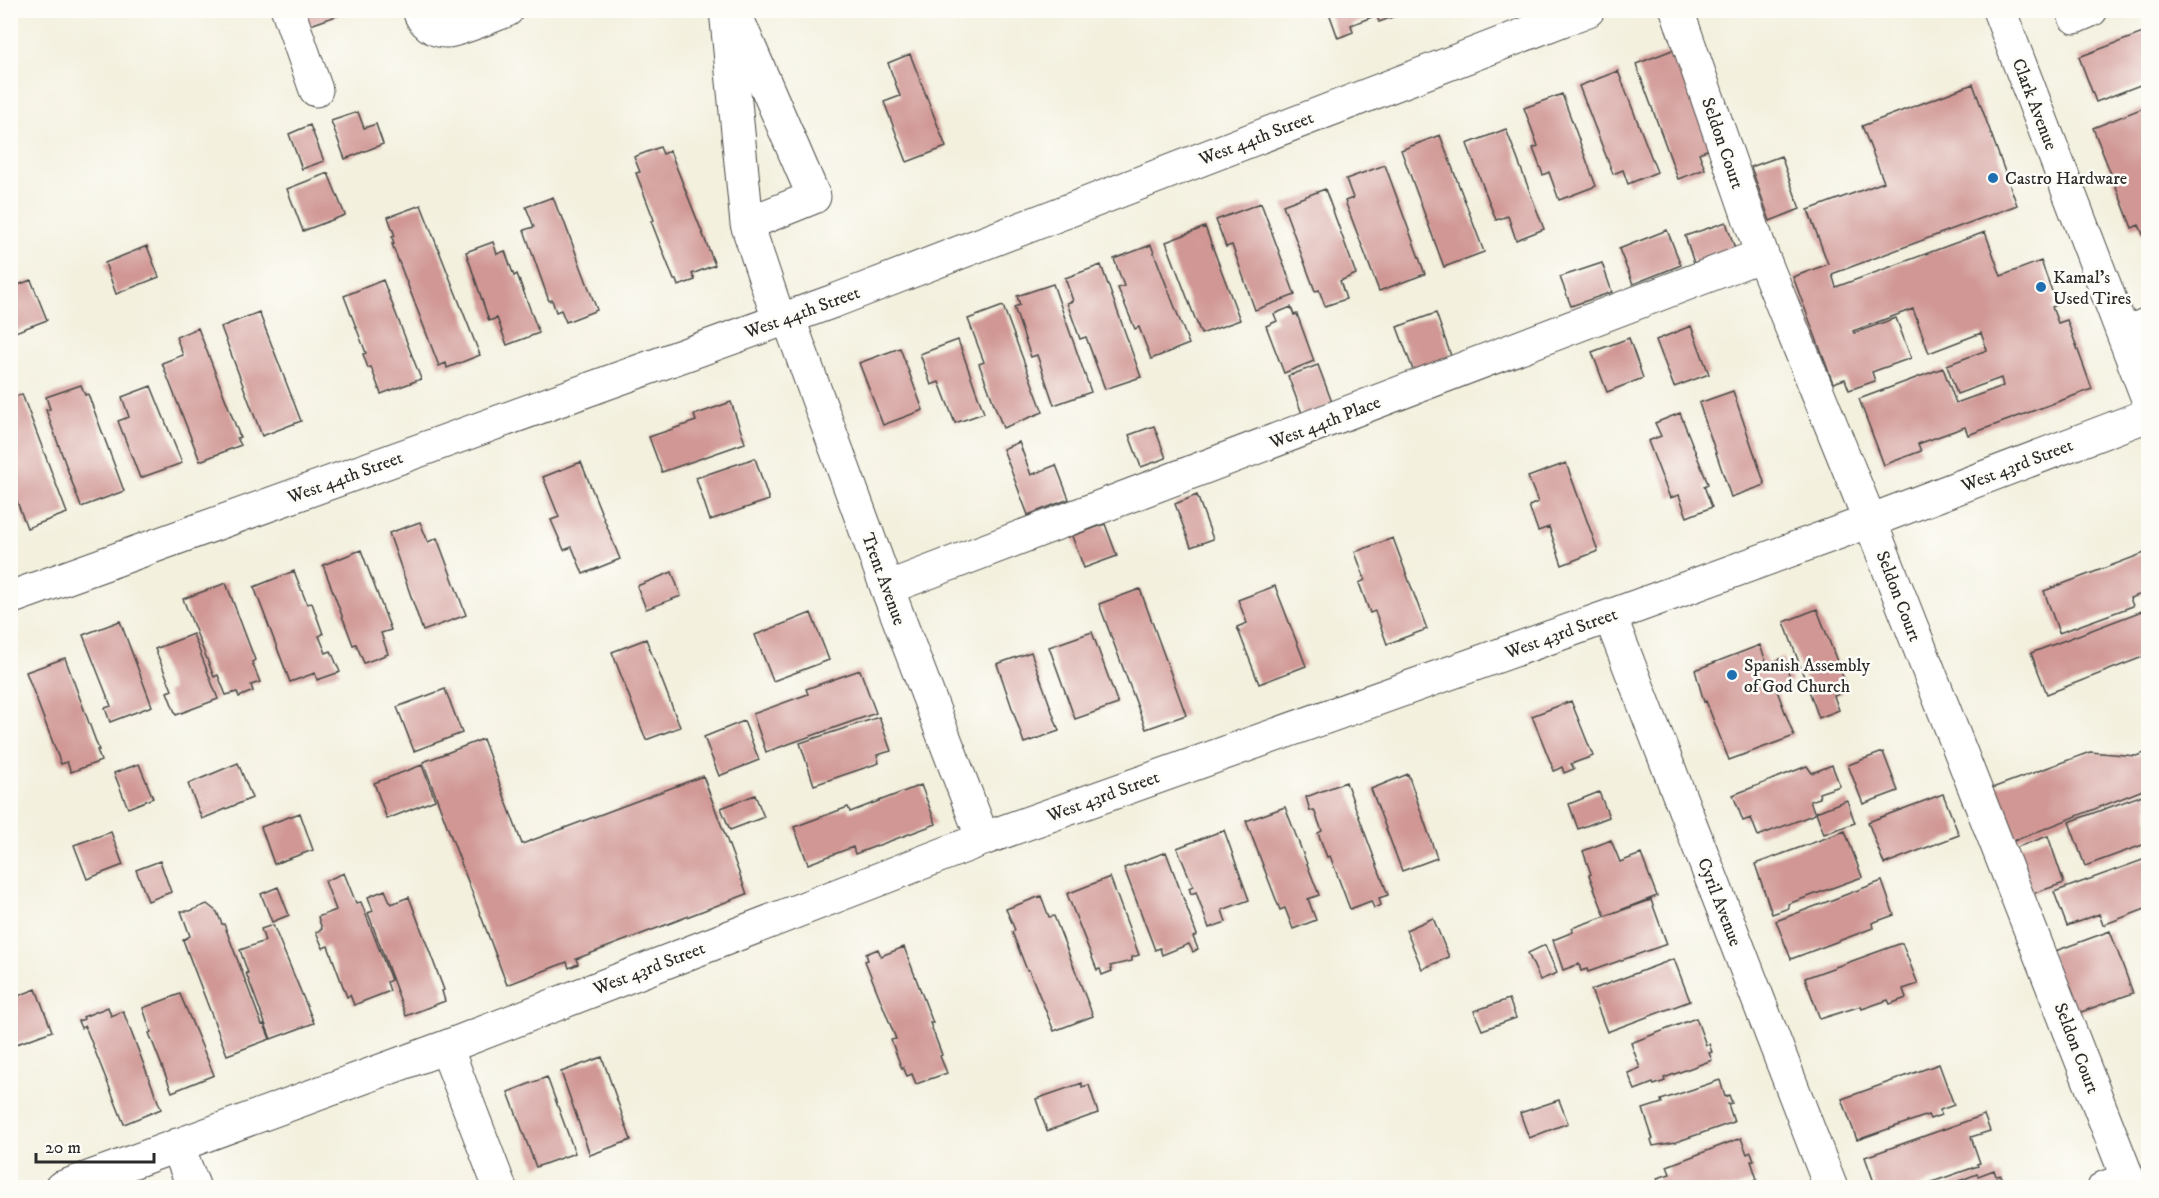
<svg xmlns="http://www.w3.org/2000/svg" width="2159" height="1198" viewBox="0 0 2159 1198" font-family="'IM FELL DW Pica',serif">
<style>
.building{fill:#d09794}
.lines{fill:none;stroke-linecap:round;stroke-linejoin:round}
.minor-casing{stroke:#494946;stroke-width:35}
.minor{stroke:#fff;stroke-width:33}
.poi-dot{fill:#1f6fb2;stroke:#fdfcf7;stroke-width:2}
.labels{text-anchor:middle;stroke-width:5;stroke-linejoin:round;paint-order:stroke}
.street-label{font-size:18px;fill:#2b2b2b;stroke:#fdfcf7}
.poi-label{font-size:18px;fill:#2b2b2b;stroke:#fdfcf7;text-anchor:start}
</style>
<rect width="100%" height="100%" fill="#fdfcf7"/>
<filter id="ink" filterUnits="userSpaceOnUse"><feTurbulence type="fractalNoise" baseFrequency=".0167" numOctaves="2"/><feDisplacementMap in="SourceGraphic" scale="12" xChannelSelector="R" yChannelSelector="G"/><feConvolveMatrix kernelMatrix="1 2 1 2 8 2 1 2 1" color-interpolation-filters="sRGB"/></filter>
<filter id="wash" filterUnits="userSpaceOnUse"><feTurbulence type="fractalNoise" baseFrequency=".008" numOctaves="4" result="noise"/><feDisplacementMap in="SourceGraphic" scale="24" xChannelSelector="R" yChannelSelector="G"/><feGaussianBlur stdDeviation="1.35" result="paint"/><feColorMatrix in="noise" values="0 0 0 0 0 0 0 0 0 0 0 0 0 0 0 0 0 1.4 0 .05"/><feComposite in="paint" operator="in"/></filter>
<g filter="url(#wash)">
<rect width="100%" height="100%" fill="#f3f0de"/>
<g id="blocks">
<path class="building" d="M296 10H338L339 15 302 28Z
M1328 10H1370L1372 17 1351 25 1353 32 1338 38Z
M1375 10H1409V11L1379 22Z
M2148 31V82L2096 102 2079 57Z
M1675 49 1712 148 1699 153 1705 169 1678 179 1636 64Z
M910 54 946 147 907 162 884 102 900 96 888 63Z
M1618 71 1657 172 1628 184 1623 170 1613 174 1579 86Z
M1973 84 2017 205 1832 274 1836 287 1985 232 2001 276 2041 261 2057 305 2052 307 2058 323 2067 320 2092 389 1968 435 1965 427 1918 444 1921 451 1884 465 1859 399 1943 368 1956 403 2003 386 2001 378 1957 394 1947 365 1987 350 1981 333 1929 353 1913 309 1853 331 1854 333 1896 318 1911 358 1872 372 1875 381 1849 390 1845 379 1833 383 1793 277 1828 264 1808 210 1884 182 1862 126Z
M1562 94 1596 186 1559 200 1549 172 1543 175 1533 148 1538 146 1524 108Z
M2148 106V244H2147L2139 225 2132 228 2093 128Z
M358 112 364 128 376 124 383 144 345 159 331 121Z
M310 125 324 161 302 169 289 134Z
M1506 129 1544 229 1516 240 1508 216 1496 220 1467 144Z
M1440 135 1484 252 1444 267 1401 150Z
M660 147 663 154 670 151 715 265 692 274 695 280 678 286 676 280H674L651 221 654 220 636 173 640 172 634 157Z
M1781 156 1800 209 1770 221 1751 167Z
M1385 165 1425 274 1379 291 1345 201 1353 198 1346 179Z
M328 173 345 215 303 231 287 189Z
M1325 189 1356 274 1340 281 1346 299 1325 306 1319 290 1315 291 1283 205Z
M553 197 560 216H562L597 310 566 322 561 310 556 312 552 300 549 301 524 230 534 227 526 207Z
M1261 203 1295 295 1255 310 1232 245 1226 247 1216 220Z
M421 205 480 355 447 368 446 363 439 366 392 244H394L392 237 395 236 388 217Z
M1726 222 1735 249 1694 263 1685 236Z
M1205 227 1240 320 1201 334 1166 242Z
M1667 230 1681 265 1633 284 1619 249Z
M493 242 497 254 505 251 514 276 517 274 539 333 507 345 497 318 489 321 466 252Z
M1151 245 1189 344 1151 359 1139 327 1135 329 1118 288 1124 286 1114 259Z
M147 246 159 277 116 294 105 263Z
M1602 263 1612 292 1571 306 1560 277Z
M1101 265 1141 377 1105 389 1086 337 1080 339 1067 303 1073 301 1065 278Z
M31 280 47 320 10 334V288Z
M383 280 421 379 381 394 371 367 368 368 363 354 366 353 344 296Z
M1053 284 1091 392 1054 405 1037 355 1031 357 1014 307 1020 305 1017 296Z
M1003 306 1043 412 1003 428 979 364 984 362 968 319Z
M1291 307 1294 315 1297 314 1314 361 1284 373 1266 326 1277 321 1274 314Z
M259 312 301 421 262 436 221 327Z
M1436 313 1451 356 1413 370 1397 327Z
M1691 326 1709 374 1674 387 1656 340Z
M198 328 240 437 237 438 241 445 200 461 162 363 183 355 176 337Z
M1629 338 1643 378 1607 392 1592 352Z
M958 340 984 413 955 423 939 382 931 385 920 354Z
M900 348 923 410 883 425 859 363Z
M1318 365 1333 405 1303 416 1288 376Z
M81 385 85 395 88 394 124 491 81 507 46 410 50 409 46 397Z
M151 386 182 463 140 478 118 421 129 417 122 397Z
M1733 391 1765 485 1731 497 1699 403Z
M22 394 67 513 27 528 10 483V399Z
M731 402 745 443 662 472 649 437 696 421 694 415Z
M1680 413 1708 484 1704 486 1712 507 1687 517 1679 495 1670 498 1648 441 1661 436 1655 423Z
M1154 426 1166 458 1141 467 1129 435Z
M1019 442 1031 475 1056 465 1069 499 1028 515 1003 449Z
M755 458 769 500 710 520 696 478Z
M581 462 620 559 583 574 572 547 564 550 551 520 559 517 543 477Z
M1566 463 1598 551 1562 565 1549 527 1538 531 1529 506 1538 502 1528 477Z
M1197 495 1213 539 1191 547 1175 504Z
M420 522 428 542 437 538 466 615 423 631 389 533Z
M1105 524 1117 556 1084 568 1072 536Z
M1393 538 1427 629 1387 644 1375 611 1370 613 1359 583 1365 580 1355 552Z
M361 550 391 630 381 633 388 654 364 663 356 644 353 645 323 565Z
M2147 552 2148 592 2130 598 2133 606 2059 633 2044 591Z
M294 571 307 604 312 603 323 634 319 636 326 653 331 651 340 672 317 680 315 673 290 682 254 587Z
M672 572 681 596 646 609 637 586Z
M226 583 255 660 252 662 260 682 251 685 253 691 239 697 237 692 226 695 218 675 214 677 183 599Z
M1275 586 1306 666 1259 684 1237 627 1247 623 1238 600Z
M1140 589 1186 715 1146 729 1099 604Z
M1817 609 1848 690 1834 696 1839 710 1819 718 1784 622Z
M2147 609 2148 655 2047 694 2031 653Z
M811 613 829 660 773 681 755 635Z
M120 621 152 706 110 722 105 708 111 706 83 635Z
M1092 632 1118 704 1075 719 1049 647Z
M193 634 218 699 176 715 167 692 172 690 155 649Z
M646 639 680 727 646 740 612 652Z
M1760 645 1767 664 1783 658 1792 682 1776 688 1794 736 1729 760 1706 701 1704 702 1695 670Z
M1031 652 1059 731 1024 743 997 664Z
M65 658 99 750H97L101 761 71 772 67 762 61 764 26 672Z
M860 670 876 713 766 752 753 714 808 694 806 689Z
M445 689 462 733 414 751 397 707Z
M1571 701 1593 756 1571 764 1574 769 1564 773 1562 767 1554 771 1532 716Z
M879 717 891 751 877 755 879 763 814 785 800 743Z
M744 721 759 760 719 776 704 737Z
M483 739 522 844 703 776 747 894 576 959 578 964 569 968 567 962 507 985 423 762Z
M1883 752 1898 791 1863 804 1848 765Z
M2090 752 2136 756 2148 752V788L2006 844 1984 791Z
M238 763 252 798 202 819 188 784Z
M139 764 153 798 128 808 114 773Z
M422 765 435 800 387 819 374 783Z
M1832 765 1840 786 1819 793 1820 798 1810 801 1815 814 1758 836 1751 818 1743 821 1733 795 1807 766 1812 773Z
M1408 774 1437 858 1402 871 1371 789Z
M1346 782 1388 895 1379 898 1381 905 1374 908 1371 901 1350 909 1330 856 1327 857 1318 833 1322 831 1314 810 1310 811 1306 797Z
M921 785 936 824 855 854 853 847 808 864 794 827 848 807 850 812Z
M1599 792 1609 817 1578 829 1569 804Z
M2148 793V843L2085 866 2069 822Z
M1943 794 1959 835 1884 864 1868 822Z
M755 795 764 817 730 830 721 808Z
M1847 800 1855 823 1824 834 1816 812Z
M1285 807 1319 895 1308 899 1316 920 1293 929 1285 908 1280 910 1246 821Z
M300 813 313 850 274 864 261 827Z
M1224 830 1249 900 1222 910 1226 922 1209 928 1196 892 1191 894 1189 888 1193 886 1177 848Z
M1845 831 1862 877 1788 904 1789 908 1772 914 1755 864Z
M111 832 123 865 87 879 74 845Z
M2048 836 2064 883 2023 897 2006 851Z
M1611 840 1620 862 1641 854 1657 896 1605 916 1589 875 1591 874 1583 851Z
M1166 852 1197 935 1193 937 1198 949 1193 952 1189 944 1162 955 1160 948 1155 950 1124 868Z
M2148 858V908L2103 925 2099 914 2067 926 2054 892Z
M160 861 171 892 148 901 136 870Z
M344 873 356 903 361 902 391 980 387 982 390 991 354 1005 350 995 347 997 328 946 323 948 316 932 322 929 318 917 336 910 325 881Z
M1110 877 1139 955 1132 957V961L1110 966 1112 971 1102 975 1100 969 1097 970 1067 894Z
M1882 881 1894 915 1872 923 1873 928 1791 959 1776 921Z
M278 887 289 915 272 922 261 894Z
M385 890 391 904 409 897 444 990 442 991 445 1001 406 1016 368 913 373 911 368 897Z
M1041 896 1049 917 1054 916 1093 1016 1054 1031 1029 970H1027L1012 932 1015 930 1006 909Z
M1651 900 1667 944 1588 972 1587 969 1581 971 1579 964 1563 970 1553 940 1573 932 1572 928Z
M207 904 217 912 222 924H224L262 1025 264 1024 270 1039 227 1055 183 940 190 936 181 911H190Z
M1433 918 1449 957 1422 969 1406 930Z
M273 925 314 1023 271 1039 246 973H248L240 950 265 941 261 929Z
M2110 931 2133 993 2073 1015 2050 953Z
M1902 943 1918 984 1903 989 1906 998 1890 1004 1888 1000 1862 1009 1861 1006 1820 1019 1805 978Z
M1545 945 1557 973 1540 980 1528 953Z
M904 947 933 1023H930L942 1055 940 1056 947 1073 916 1084 912 1074 907 1076 903 1067 902 1069 891 1040 896 1039 865 961 868 960 866 954 878 949 881 956Z
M1674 959 1690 1001 1607 1032 1591 990Z
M36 989 52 1031 14 1045 10 1038V999Z
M180 994 214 1075 172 1092 149 1033 151 1032 143 1008Z
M1509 999 1516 1018 1482 1030 1474 1011Z
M108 1007 111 1016 123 1011 161 1109 124 1124 85 1026 81 1028 78 1021 84 1019 83 1017Z
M1696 1018 1706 1045 1709 1044 1712 1052 1709 1053 1712 1060 1664 1078 1665 1081 1654 1085 1653 1083 1635 1090 1628 1073 1640 1068 1631 1043Z
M602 1057 631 1140 590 1155 561 1072Z
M1939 1064 1954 1105 1940 1110 1941 1115 1930 1119 1928 1115 1857 1140 1842 1099Z
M547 1077 575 1153 536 1167 508 1092Z
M1720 1080 1725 1097 1729 1095 1732 1103 1728 1104 1734 1122 1676 1142 1653 1146 1651 1140 1653 1139 1643 1109 1662 1103 1661 1100Z
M1082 1083V1087L1089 1085 1098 1113 1047 1131 1036 1099Z
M1559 1100 1568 1123 1529 1138 1520 1113Z
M1984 1115 1990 1131 1971 1137 1980 1163 1977 1164 1978 1166 1915 1188H1876L1865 1157Z
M1741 1138 1747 1154 1751 1152 1754 1160 1751 1161 1757 1179 1735 1188H1661L1657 1178 1670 1174 1667 1166Z
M1994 1170 1996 1176 2001 1175 2006 1188H1941L1977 1174 1978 1176Z"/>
</g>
</g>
<g filter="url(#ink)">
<use href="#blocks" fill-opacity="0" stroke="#494946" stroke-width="1.5"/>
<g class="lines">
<defs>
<path id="minor" d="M288 10 316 90
M419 10C422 22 435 32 448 31 459 30 494 15 507 10
M726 10 747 224 779 320
M1677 10 1762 255 1870 521 2128 1179 2104 1188
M1999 10 2148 399
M2073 10 2075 17 2091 10
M736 16 814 197 747 224
M788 317 887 588 983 839
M2123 334 2148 324
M887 588 1762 255
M10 598 834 301 1588 10
M1610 616 1831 1188
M446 1047 500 1188
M177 1145 194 1188
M61 1188 446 1047 983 839 1610 616 1870 521 2148 415"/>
</defs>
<use href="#minor" class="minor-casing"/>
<use href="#minor" class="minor"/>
</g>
</g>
<g class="poi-dot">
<circle cx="1993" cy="178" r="6"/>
<circle cx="2041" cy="287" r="6"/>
<circle cx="1732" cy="675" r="6"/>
</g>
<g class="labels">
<g class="street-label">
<text transform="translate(2035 104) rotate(69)" y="6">Clark Avenue</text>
<text transform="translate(1256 138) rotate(-21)" y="6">West 44th Street</text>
<text transform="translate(1723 143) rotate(71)" y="6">Seldon Court</text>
<text transform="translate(802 312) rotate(-20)" y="6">West 44th Street</text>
<text transform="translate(1325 422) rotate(-21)" y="6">West 44th Place</text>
<text transform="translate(2017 465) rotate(-21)" y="6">West 43rd Street</text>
<text transform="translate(345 477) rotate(-20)" y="6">West 44th Street</text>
<text transform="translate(884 579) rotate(70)" y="6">Trent Avenue</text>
<text transform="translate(1899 596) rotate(69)" y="6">Seldon Court</text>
<text transform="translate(1561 633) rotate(-20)" y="6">West 43rd Street</text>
<text transform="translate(1103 796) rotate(-20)" y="6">West 43rd Street</text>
<text transform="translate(1720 902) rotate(69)" y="6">Cyril Avenue</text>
<text transform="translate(649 968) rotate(-21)" y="6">West 43rd Street</text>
<text transform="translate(2077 1048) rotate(69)" y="6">Seldon Court</text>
</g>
<g class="poi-label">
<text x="2005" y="184">Castro Hardware</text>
<text x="2053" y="283">Kamal's<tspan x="2053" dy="21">Used Tires</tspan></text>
<text x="1744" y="671">Spanish Assembly<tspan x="1744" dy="21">of God Church</tspan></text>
</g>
</g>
<rect width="2159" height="1198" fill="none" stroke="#fdfcf7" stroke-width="36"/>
<path d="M36 1153v9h118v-9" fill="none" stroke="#2b2b2b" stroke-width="3"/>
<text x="45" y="1153" font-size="18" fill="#2b2b2b" stroke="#fdfcf7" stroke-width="4.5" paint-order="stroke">20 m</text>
</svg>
